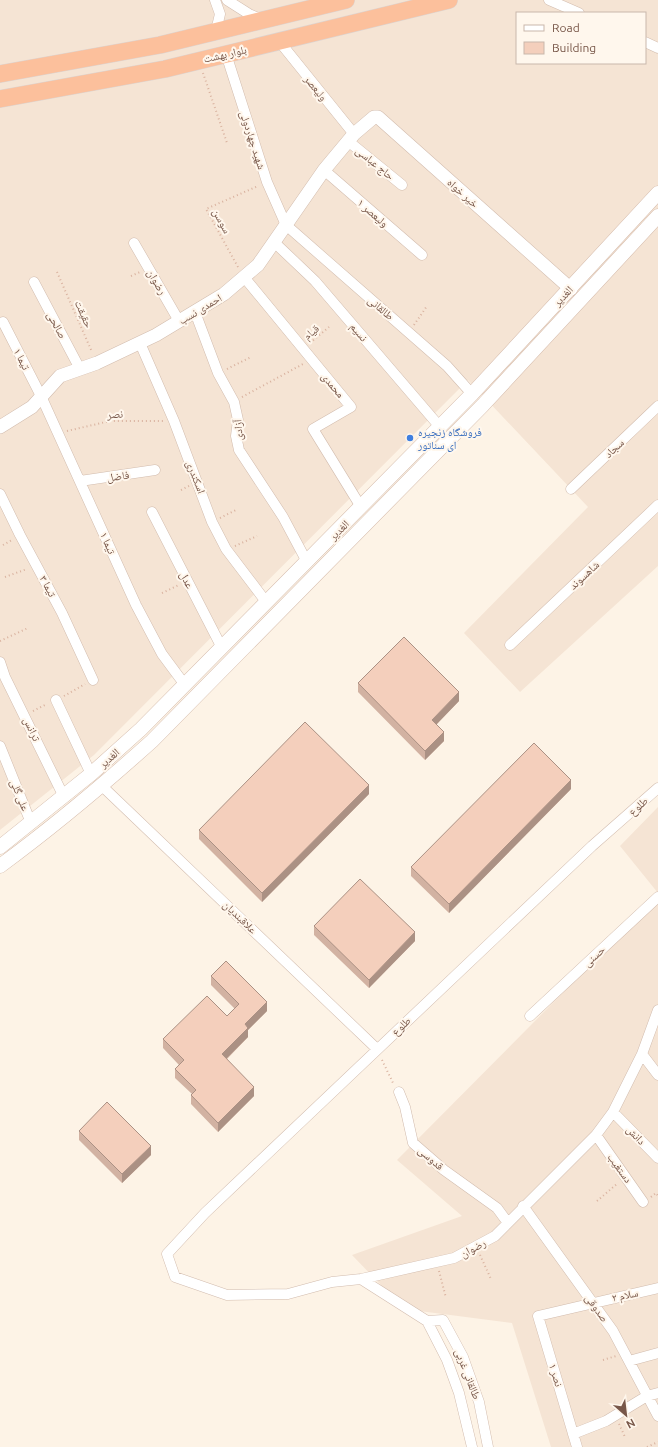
<svg xmlns="http://www.w3.org/2000/svg" width="658" height="1447" viewBox="0 0 658 1447" font-family="Ubuntu,'Noto Naskh Arabic',sans-serif">
<style>
.residential{fill:#f5e4d4;fill-rule:evenodd}
.lines{fill:none;stroke-linecap:round;stroke-linejoin:round}
.minor-casing{stroke:#d2bcae;stroke-width:11}
.tertiary-casing{stroke:#d2bcae;stroke-width:14}
.secondary-casing{stroke:#d5bbab;stroke-width:15}
.trunk-casing{stroke:#dcd3d0;stroke-width:18}
.path{stroke:#d9b29f;stroke-width:2;stroke-dasharray:1 3;stroke-linecap:butt}
.minor{stroke:#fff;stroke-width:10}
.tertiary{stroke:#fff;stroke-width:13}
.secondary{stroke:#fff;stroke-width:14}
.trunk{stroke:#fcc09c;stroke-width:17}
.wall{fill:#d2b2a2}
.shaded-wall{fill:#ab9184}
.building{fill:#f4cfbc;stroke:#ab9184}
.shop-dot{fill:#3f7fe0;stroke:#fff7ed;stroke-width:1.5}
.labels{text-anchor:middle;stroke-width:4;stroke-linejoin:round;paint-order:stroke}
.street-label{font-size:11px;fill:#785749;stroke:#fff7ed}
.shop-label{font-size:11px;fill:#366cbe;stroke:#fff7ed;text-anchor:start}
</style>
<rect width="100%" height="100%" fill="#fdf3e6"/>
<path class="residential" d="M0 0H658V566L520 692 464 633 588 507 468 380 94 755 0 830ZM517 13H645V63H517Z
M658 807V893L620 846Z
M658 897V1447H551L512 1323 404 1309 352 1255 462 1216 397 1160Z"/>
<g class="lines">
<defs>
<path id="minor" d="M215 0 220 14 216 31
M227 0 249 14 263 20
M549 0 579 13
M279 41 354 134
M645 42 658 48
M226 54 267 182 286 225 447 366 472 394
M348 141 402 185
M324 170 422 255
M274 242 315 281 440 427
M134 243 179 321
M244 277 351 407 313 429 361 507
M34 282 80 369
M195 312 218 373 234 402 238 420 236 436 239 450 283 517 307 562
M3 322 41 396 136 605 162 654 185 685
M140 343 174 421 212 522 226 549 267 603
M80 481 155 470
M571 489 658 406
M0 494 20 535 62 613 93 680
M152 512 222 648
M510 645 658 505
M0 662 5 677 64 797
M56 700 91 774
M0 746 31 823
M102 786 377 1049
M658 788 592 846 205 1213 167 1254 175 1277 227 1295 288 1294 332 1282 361 1279 454 1258 495 1236 596 1135 613 1112 642 1054 658 1010
M530 1016 658 897
M642 1054 658 1075
M399 1092 405 1107 413 1143 444 1170 497 1208 508 1223
M613 1112 658 1158
M596 1135 643 1202
M523 1206 613 1331 658 1416
M361 1279 427 1321 443 1320 463 1357 479 1402 488 1447
M427 1321 447 1360 459 1393 472 1447
M629 1361 658 1353
M573 1434 606 1421 647 1396 658 1393
M577 1447 538 1316 658 1288"/>
<path id="tertiary" d="M0 427 32 407 60 376 97 363 156 335 224 294 258 265 324 170 354 134 374 117H378L571 289"/>
<path id="secondary" d="M0 847 91 774 141 729 472 394 658 193
M0 866C53 827 103 785 152 741L483 405 658 216"/>
<path id="trunk" d="M0 74 160 45 346 0
M0 99 165 69 449 0"/>
</defs>
<use href="#minor" class="minor-casing"/>
<use href="#tertiary" class="tertiary-casing"/>
<use href="#secondary" class="secondary-casing"/>
<use href="#trunk" class="trunk-casing"/>
<path class="path" d="M203 73 227 143
M238 267 206 209 258 186
M57 272 92 352
M131 276 140 272
M414 325 427 306
M310 343 329 327
M227 369 251 357
M242 397 303 364
M67 431 110 421H163
M181 490 189 486
M220 518 236 510
M3 545 12 540
M235 546 257 536
M5 577 27 569
M162 593 179 585
M0 641 28 628
M64 696 85 684
M33 711 47 704
M382 1060 394 1085
M651 1197 656 1193 658 1196
M597 1201 618 1183
M480 1255 491 1279
M439 1271 446 1298
M603 1360 616 1356
M619 1424 625 1437
M647 1447 658 1442"/>
<use href="#minor" class="minor"/>
<use href="#tertiary" class="tertiary"/>
<use href="#secondary" class="secondary"/>
<use href="#trunk" class="trunk"/>
</g>
<path class="wall" d="M358 683 459 701 436 725 444 741 425 760 358 692Z
M571 789 449 913 411 876V867Z
M369 794 262 902 199 839V830Z
M314 926 415 941 369 988 314 935Z
M211 976 267 1011 248 1030V1037L227 1059 254 1096 218 1132 191 1104V1095L192 1094 175 1078V1069L179 1065 163 1048V1039L227 1016 235 1009 211 985Z
M79 1131 151 1155 122 1183 79 1140Z"/>
<path class="shaded-wall" d="M459 692V701L432 729V720Z
M444 732V741L425 760V751Z
M571 780V789L449 913V904Z
M369 785V794L262 902V893Z
M415 932V941L369 988V980Z
M267 1002V1011L248 1030V1037L222 1063V1054L245 1024Z
M254 1087V1096L218 1132V1123Z
M151 1146V1155L122 1183V1174Z"/>
<path class="building" d="M404 637 459 692 432 720 444 732 425 751 358 683Z
M305 722 369 785 262 893 199 830Z
M534 743 571 780 449 904 411 867Z
M360 879 415 932 369 980 314 926Z
M226 961 267 1002 245 1024 248 1028 222 1054 254 1087 218 1123 191 1095 196 1090 175 1069 184 1060 163 1039 207 996 227 1016 239 1004 211 976Z
M107 1102 151 1146 122 1174 79 1131Z"/>
<circle class="shop-dot" cx="410" cy="438" r="4"/>
<g class="labels">
<g class="street-label">
<text transform="translate(225 54) rotate(-13)" y="4">بلوار بهشت</text>
<text transform="translate(316 88) rotate(51)" y="4">ولیعصر</text>
<text transform="translate(253 140) rotate(72)" y="4">شهید چهاردولی</text>
<text transform="translate(375 163) rotate(39)" y="4">حاج عباسی</text>
<text transform="translate(463 193) rotate(42)" y="4">خیر خواه</text>
<text transform="translate(373 213) rotate(41)" y="4">ولیعصر ۱</text>
<text transform="translate(222 221) rotate(62)" y="4">سوسن</text>
<text transform="translate(157 282) rotate(60)" y="4">رضوان</text>
<text transform="translate(563 296) rotate(-47)" y="4">الغدیر</text>
<text transform="translate(381 308) rotate(41)" y="4">طالقانی</text>
<text transform="translate(200 309) rotate(-31)" y="4">احمدی نسب</text>
<text transform="translate(84 314) rotate(66)" y="4">حقیقت</text>
<text transform="translate(57 325) rotate(62)" y="4">صالحی</text>
<text transform="translate(311 332) rotate(-40)" y="4">قیام</text>
<text transform="translate(359 332) rotate(50)" y="4">نسیم</text>
<text transform="translate(22 359) rotate(63)" y="4">۱ تیما</text>
<text transform="translate(333 385) rotate(50)" y="4">محمدی</text>
<text transform="translate(115 414) rotate(-4)" y="4">نصر</text>
<text transform="translate(238 430) rotate(-93)" y="4">آزادی</text>
<text transform="translate(614 448) rotate(-43)" y="4">سجاد</text>
<text transform="translate(118 476) rotate(-8)" y="4">فاضل</text>
<text transform="translate(196 477) rotate(69)" y="4">اسکندری</text>
<text transform="translate(339 530) rotate(-45)" y="4">الغدیر</text>
<text transform="translate(108 543) rotate(66)" y="4">تیما ۱</text>
<text transform="translate(584 575) rotate(-43)" y="4">شاهسوند</text>
<text transform="translate(187 580) rotate(63)" y="4">عدل</text>
<text transform="translate(48 586) rotate(62)" y="4">تیما ۳</text>
<text transform="translate(32 729) rotate(64)" y="4">ترانس</text>
<text transform="translate(109 758) rotate(-42)" y="4">الغدیر</text>
<text transform="translate(20 795) rotate(68)" y="4">علی گلی</text>
<text transform="translate(638 806) rotate(-41)" y="4">طلوع</text>
<text transform="translate(240 917) rotate(44)" y="4">علاقبندیان</text>
<text transform="translate(594 956) rotate(-43)" y="4">حسنی</text>
<text transform="translate(401 1026) rotate(-43)" y="4">طلوع</text>
<text transform="translate(636 1135) rotate(46)" y="4">دانش</text>
<text transform="translate(431 1158) rotate(41)" y="4">قدوسی</text>
<text transform="translate(620 1168) rotate(54)" y="4">دستغیب</text>
<text transform="translate(473 1248) rotate(-28)" y="4">رضوان</text>
<text transform="translate(625 1295) rotate(-12)" y="4">سلام ۲</text>
<text transform="translate(597 1308) rotate(54)" y="4">صدوقی</text>
<text transform="translate(468 1374) rotate(69)" y="4">طالقانی غربی</text>
<text transform="translate(556 1375) rotate(73)" y="4">نصر ۱</text>
</g>
<g class="shop-label">
<text x="418" y="436">فروشگاه زنجیره<tspan x="418" dy="13">ای سناتور</tspan></text>
</g>
</g>
<rect x="516" y="12" width="130" height="52" fill="#fff7ed" stroke="#c9b7ab"/>
<rect x="524" y="25" width="20" height="6" fill="#ffffff" stroke="#c9b7ab"/>
<text x="552" y="32" font-size="12" fill="#785749">Road</text>
<rect x="524" y="42" width="20" height="12" fill="#f4cfbc" stroke="#c9b7ab"/>
<text x="552" y="52" font-size="12" fill="#785749">Building</text>
<g transform="translate(626 1415) rotate(152)" stroke="#fff7ed" stroke-width="3" paint-order="stroke">
<path d="M0-3L7 15L0 10L-7 15Z" fill="#785749"/>
<text y="-6" font-size="11" font-weight="bold" text-anchor="middle" fill="#785749">N</text>
</g>
</svg>
